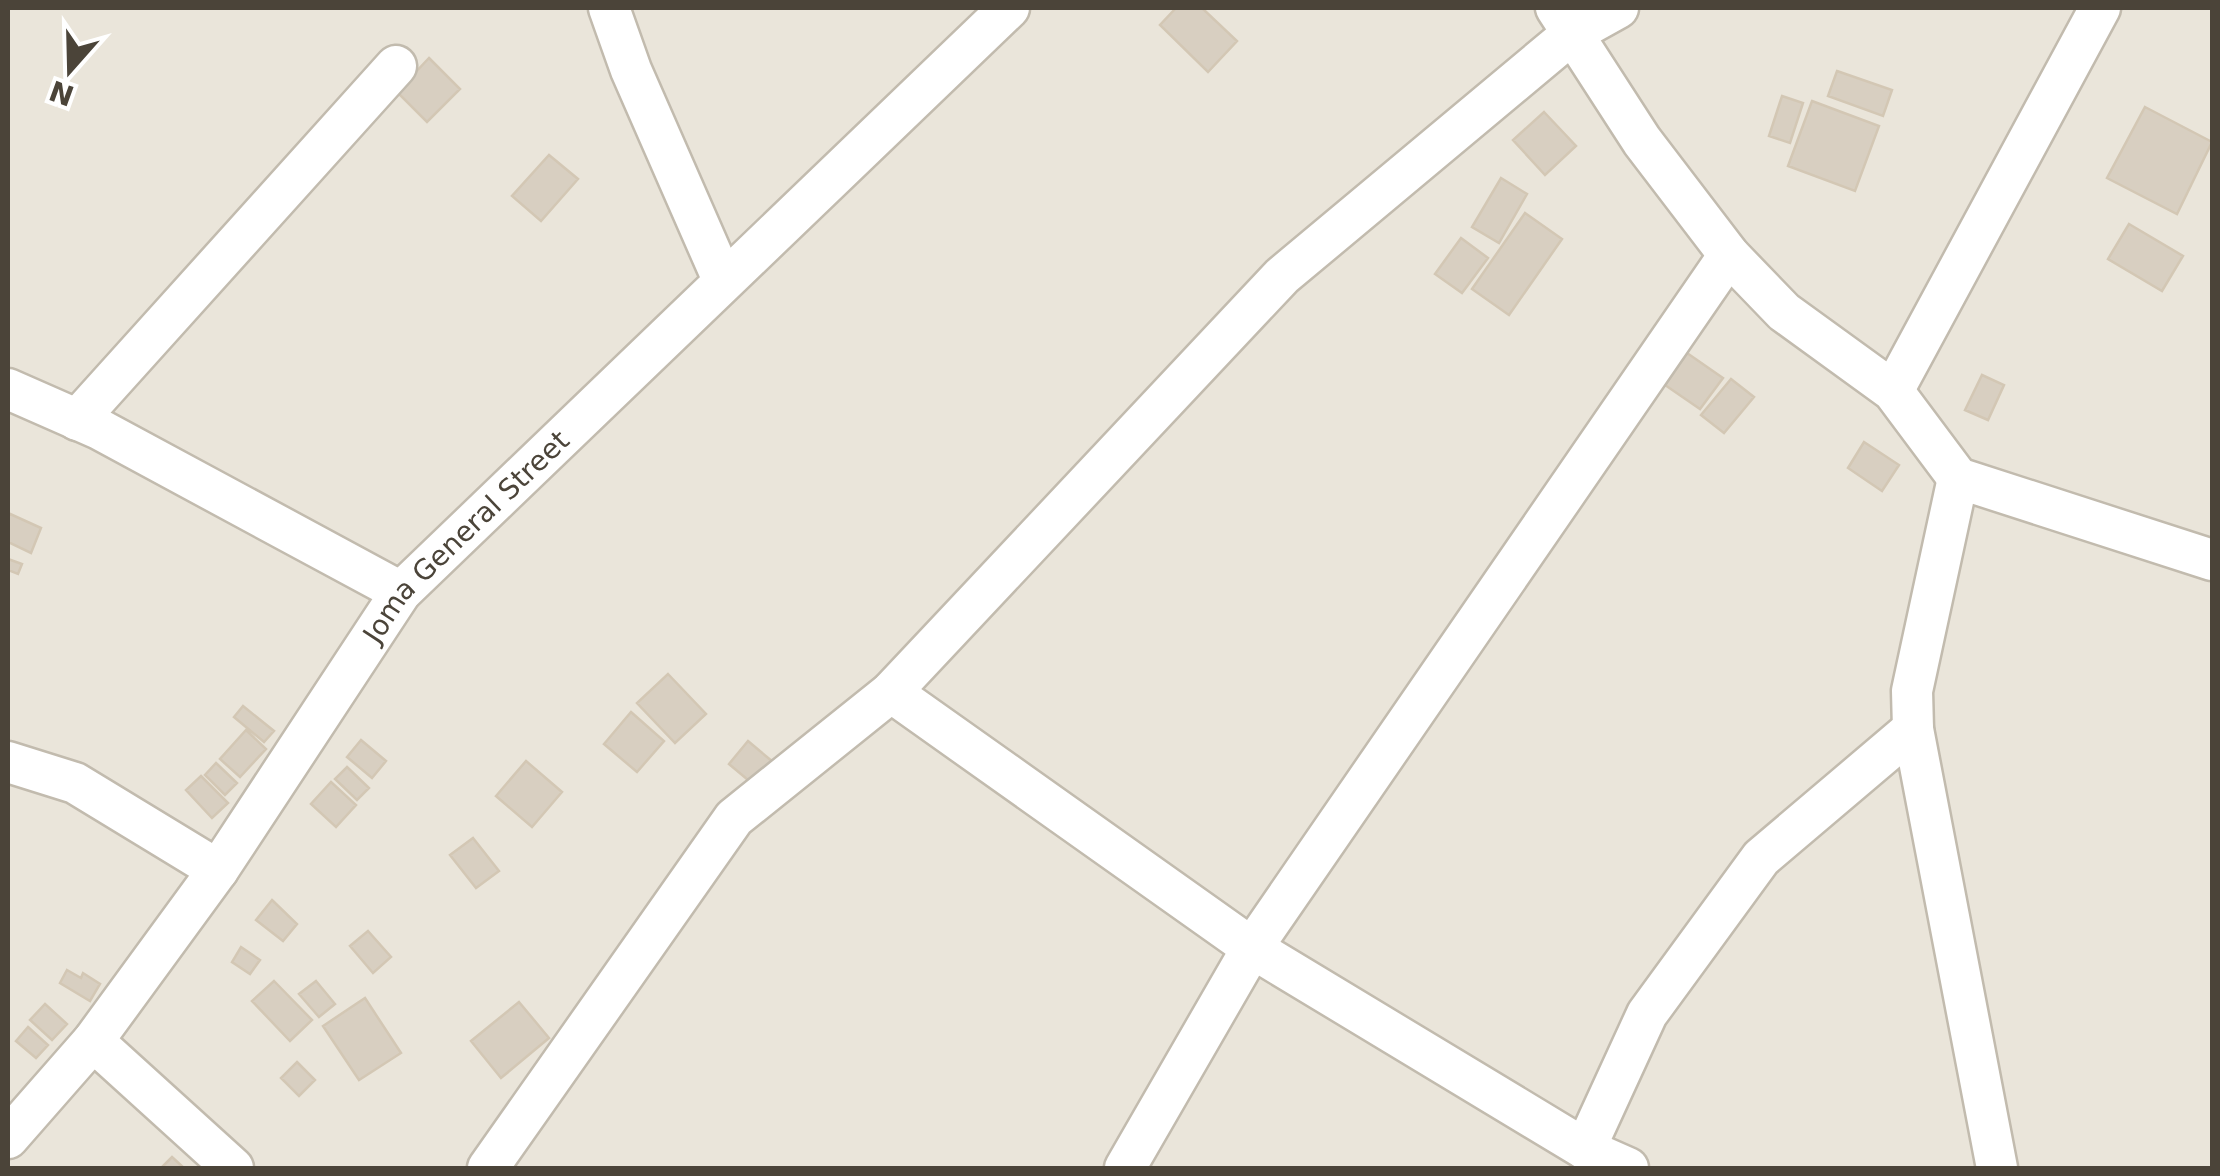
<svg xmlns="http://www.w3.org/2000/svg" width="2220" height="1176" viewBox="0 0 2220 1176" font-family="'DejaVu Sans',sans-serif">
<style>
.residential{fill:#eae5da}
.building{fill:#d8cfc1;stroke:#d3c7b4;stroke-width:2.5}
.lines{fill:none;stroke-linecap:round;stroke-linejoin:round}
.minor-casing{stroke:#c2bbae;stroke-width:45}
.minor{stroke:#fff;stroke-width:40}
.labels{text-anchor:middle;stroke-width:8;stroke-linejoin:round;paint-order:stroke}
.street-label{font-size:28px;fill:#4b4439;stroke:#fff}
</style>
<rect width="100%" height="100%" fill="#f6f3ec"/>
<path class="residential" d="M8 8H2212V1168H8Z"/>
<path class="building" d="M1176 8H1202L1237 41 1208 72 1160 25Z
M429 58 460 89 427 122 397 92Z
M1837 71 1892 90 1883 116 1828 96Z
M1782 96 1803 103 1790 143 1769 136Z
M1812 101 1879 126 1855 191 1788 166Z
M2145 107 2212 142 2177 214 2107 178Z
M1544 112 1576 146 1545 175 1513 140Z
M549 155 578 179 541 221 512 196Z
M1501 178 1527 194 1499 243 1472 227Z
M1525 213 1562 239 1509 315 1472 289Z
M2129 224 2183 256 2162 291 2108 259Z
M1461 238 1488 258 1462 293 1435 274Z
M1687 353 1723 378 1700 409 1665 385Z
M1982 375 2004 385 1988 420 1965 410Z
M1731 379 1754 397 1724 433 1701 415Z
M1864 442 1899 465 1882 491 1848 468Z
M8 513 41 528 31 553 8 542Z
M8 559 22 564 18 574 8 570Z
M668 674 706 714 675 743 637 703Z
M243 706 274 731 264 742 234 717Z
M631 712 664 741 637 772 604 744Z
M246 730 266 749 240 777 220 759Z
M361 740 386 761 372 778 347 757Z
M748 741 773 762 754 785 729 764Z
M526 761 562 792 532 827 496 796Z
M216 763 237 783 225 795 205 775Z
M347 767 369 788 357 800 335 779Z
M201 776 228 803 212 818 186 790Z
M331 782 356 805 336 827 311 804Z
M473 838 499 871 476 888 450 855Z
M272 900 297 924 283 941 256 920Z
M368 931 391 957 373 973 350 946Z
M241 947 260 960 250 974 232 962Z
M67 970 81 978 83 973 100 984 90 1001 60 983Z
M274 981 312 1020 290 1041 252 1001Z
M316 981 335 1004 319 1017 299 994Z
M365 998 401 1053 359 1080 323 1026Z
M519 1002 549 1038 501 1078 471 1041Z
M45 1004 67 1024 52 1040 30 1020Z
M28 1027 48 1045 36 1058 16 1041Z
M297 1062 315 1080 299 1096 281 1078Z
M172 1157 184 1168H161Z"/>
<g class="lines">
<defs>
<g id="minor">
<path d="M609 8 631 70 723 280"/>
<path d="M1556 8 1642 141 1729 255 1784 312 1893 391 1958 478 2212 560"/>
<path d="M8 389 99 429 401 592"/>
<path d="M1893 391 2100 8"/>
<path d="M77 420 396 66"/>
<path d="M1958 478 1912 691 1913 729 1997 1168"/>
<path d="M891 692 1252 948 1585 1149 1628 1168"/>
<path d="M8 762 75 783 218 870"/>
<path d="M93 1041 233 1168"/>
<path id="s1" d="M8 1138 93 1041 218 870 401 592 1009 8"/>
<path d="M1585 1149 1647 1014 1761 858 1913 729"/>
<path d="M488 1168 734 818 891 692 1282 276 1573 33 1618 8"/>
<path d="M1125 1168 1252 948 1729 255"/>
</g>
</defs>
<use href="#minor" class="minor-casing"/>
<use href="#minor" class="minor"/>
</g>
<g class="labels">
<g class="street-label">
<text dy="10" stroke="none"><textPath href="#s1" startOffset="758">Joma General Street</textPath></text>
</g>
</g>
<rect width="2220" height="1176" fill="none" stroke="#4b4439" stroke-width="20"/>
<g transform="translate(70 70) rotate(200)" stroke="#ffffff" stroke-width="8" paint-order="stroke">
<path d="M0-8L18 38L0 25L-18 38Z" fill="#4b4439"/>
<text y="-15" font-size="28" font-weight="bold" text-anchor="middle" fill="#4b4439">N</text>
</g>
</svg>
